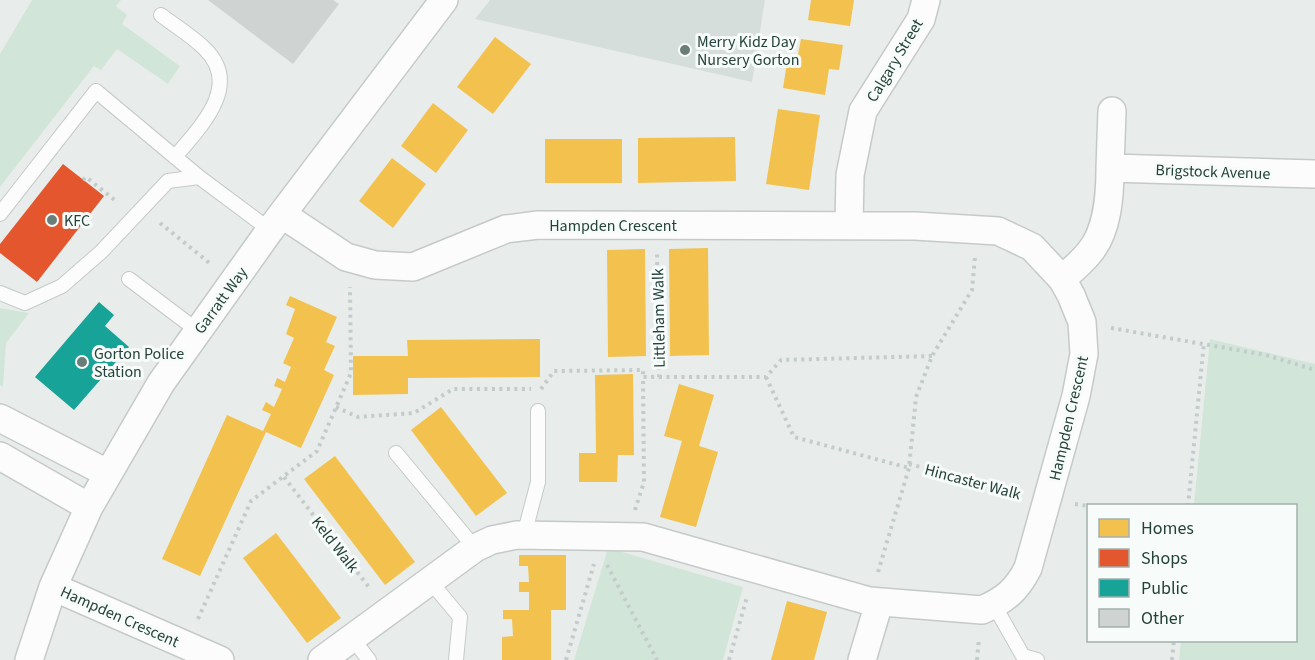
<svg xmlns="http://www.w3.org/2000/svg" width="1315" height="660" viewBox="0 0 1315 660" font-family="'Source Sans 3',sans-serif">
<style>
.built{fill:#d6dedb}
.green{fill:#d1e6d8}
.homes{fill:#f2c14e}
.shops{fill:#e4572e}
.public{fill:#17a398}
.building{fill:#cfd4d2}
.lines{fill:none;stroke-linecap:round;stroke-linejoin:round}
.lane-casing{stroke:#c5cac8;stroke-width:16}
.street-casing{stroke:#c5cac8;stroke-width:30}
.path{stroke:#c3ccca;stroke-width:4;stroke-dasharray:3 4.5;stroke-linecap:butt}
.lane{stroke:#fcfcfc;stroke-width:14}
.street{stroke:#fcfcfc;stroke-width:27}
.poi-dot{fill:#697e78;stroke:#f7fbf9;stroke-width:2}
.labels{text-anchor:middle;stroke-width:6;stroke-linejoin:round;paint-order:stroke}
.poi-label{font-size:16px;fill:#24423a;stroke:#f7fbf9;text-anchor:start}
.street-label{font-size:16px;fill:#24423a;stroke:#f7fbf9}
</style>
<rect width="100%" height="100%" fill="#e8edeb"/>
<path class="built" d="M490 0H765L752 82 475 19Z"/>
<path class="green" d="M32 0H121L116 6 127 15 122 24 180 66 168 84 117 49 101 70 94 66 0 187V54Z
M0 308 29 313 6 343 3 387 0 385Z
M1210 339 1315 364V660H1179L1181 641 1296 640V506L1194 505Z
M608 548 743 587 723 660H574Z"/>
<path class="homes" d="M811 0H854L850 26 808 20Z
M495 37 531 64 493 114 457 87Z
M801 39 843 45 839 70 829 69 825 95 783 88 787 63 796 64Z
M433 103 468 130 436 173 401 146Z
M778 109 820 115 809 190 766 184Z
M735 137 736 181 638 183V138Z
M545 139H622V183H545Z
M392 158 426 184 393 228 359 201Z
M708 248 709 355 670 356 669 249Z
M645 249 646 356 608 357 607 250Z
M290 296 337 317 326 342 335 346 324 370 334 375 301 448 266 432 200 576 162 559 227 415 263 431 271 414 262 410 266 402 274 407 282 389 274 386 277 378 285 382 291 367 283 363 294 338 286 334 295 309 286 305Z
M540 339V377L408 378V394L353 395V356H408L407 340Z
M633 374 634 455H618L617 482H579V453H596L595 375Z
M679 384 714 395 699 446 718 452 696 527 660 517 682 441 664 436Z
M441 407 507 493 476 516 411 430Z
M335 456 415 562 385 585 304 479Z
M276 533 341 618 307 643 243 558Z
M519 555H566V610H551V660H502V637L513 636 512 619H503V610H529V592H519V582H529L528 566H519Z
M787 601 827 612 814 660H771Z"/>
<path class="shops" d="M63 164 104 196 37 282 0 253V244Z"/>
<path class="public" d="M99 302 114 315 105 326 129 347 74 410 35 377Z"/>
<path class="building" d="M208 0H333L339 4 293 64Z"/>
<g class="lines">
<defs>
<path id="lane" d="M161 15C175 26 192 36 205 49 243 86 199 128 175 157
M0 214 96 91 199 177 270 230
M129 279 198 331
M0 293 25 303 62 286 101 252 168 181 199 177
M396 453 475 548
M524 535 538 482V411
M430 581 460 617 456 660
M994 605 1023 656 1037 660
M352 638 369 660"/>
<path id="street" d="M1110 168 1112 111
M283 215 346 257 375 265 413 267 506 229 538 225 915 226 998 231 1032 247 1062 279 1071 295 1082 322 1084 354 1076 396 1028 568C1017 590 1005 600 982 610L869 601 643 537 517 535 492 540 475 548 322 660
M849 226 850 175 863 111 921 19 926 0
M1062 279C1071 271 1081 263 1089 253 1108 231 1110 195 1110 168L1315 174
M0 418 107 473
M0 456 89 507
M53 587 220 660
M29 660 53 587 89 507 161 383 270 230 444 0
M862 660 879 603"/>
</defs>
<use href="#lane" class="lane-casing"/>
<use href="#street" class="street-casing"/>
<path class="path" d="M83 180 86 177 117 202
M160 223 212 265
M1111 328 1266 355 1315 370
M659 377H766L781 360 932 356
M766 377 794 437 909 468
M541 389 554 371 643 370V377
M336 407 358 417 414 413 453 389H531
M909 464 1019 493
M284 477 371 590
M1075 504 1088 506
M1188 506 1204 342
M635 510 644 482 643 377H659L657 253
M607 565 657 660
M878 572 909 468 916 397 932 356 972 290 975 257
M198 619 251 501 317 451 351 373 350 287
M566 660 594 564
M729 660 747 597
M977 660 979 638
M1172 660 1174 640"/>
<use href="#lane" class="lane"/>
<use href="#street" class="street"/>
</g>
<g class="poi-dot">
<circle cx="685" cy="50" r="6"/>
<circle cx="52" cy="220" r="6"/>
<circle cx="82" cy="362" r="6"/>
</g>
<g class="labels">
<g class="poi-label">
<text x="697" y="47">Merry Kidz Day<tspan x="697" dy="18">Nursery Gorton</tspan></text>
<text x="64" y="226">KFC</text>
<text x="94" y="359">Gorton Police<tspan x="94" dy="18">Station</tspan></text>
</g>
<g class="street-label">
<text transform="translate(894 60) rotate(-59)" y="6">Calgary Street</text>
<text transform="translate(1213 171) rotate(2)" y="6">Brigstock Avenue</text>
<text x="613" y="231">Hampden Crescent</text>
<text transform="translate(220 300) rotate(-54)" y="6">Garratt Way</text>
<text transform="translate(658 318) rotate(-91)" y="6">Littleham Walk</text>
<text transform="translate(1068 418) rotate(-77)" y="6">Hampden Crescent</text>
<text transform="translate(973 481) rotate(15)" y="6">Hincaster Walk</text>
<text transform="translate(336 544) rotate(52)" y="6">Keld Walk</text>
<text transform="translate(120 616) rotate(24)" y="6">Hampden Crescent</text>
</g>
</g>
<rect x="1087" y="504" width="210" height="138" fill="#f7fbf9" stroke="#a3b1ad" stroke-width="1.5"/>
<rect x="1099" y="519" width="30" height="18" fill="#f2c14e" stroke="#a3b1ad" stroke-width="1.5"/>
<text x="1141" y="534" font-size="18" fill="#24423a">Homes</text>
<rect x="1099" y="549" width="30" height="18" fill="#e4572e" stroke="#a3b1ad" stroke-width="1.5"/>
<text x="1141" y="564" font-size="18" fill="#24423a">Shops</text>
<rect x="1099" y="579" width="30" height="18" fill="#17a398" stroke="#a3b1ad" stroke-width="1.5"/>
<text x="1141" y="594" font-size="18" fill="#24423a">Public</text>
<rect x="1099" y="609" width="30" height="18" fill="#cfd4d2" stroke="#a3b1ad" stroke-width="1.5"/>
<text x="1141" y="624" font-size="18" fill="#24423a">Other</text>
</svg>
